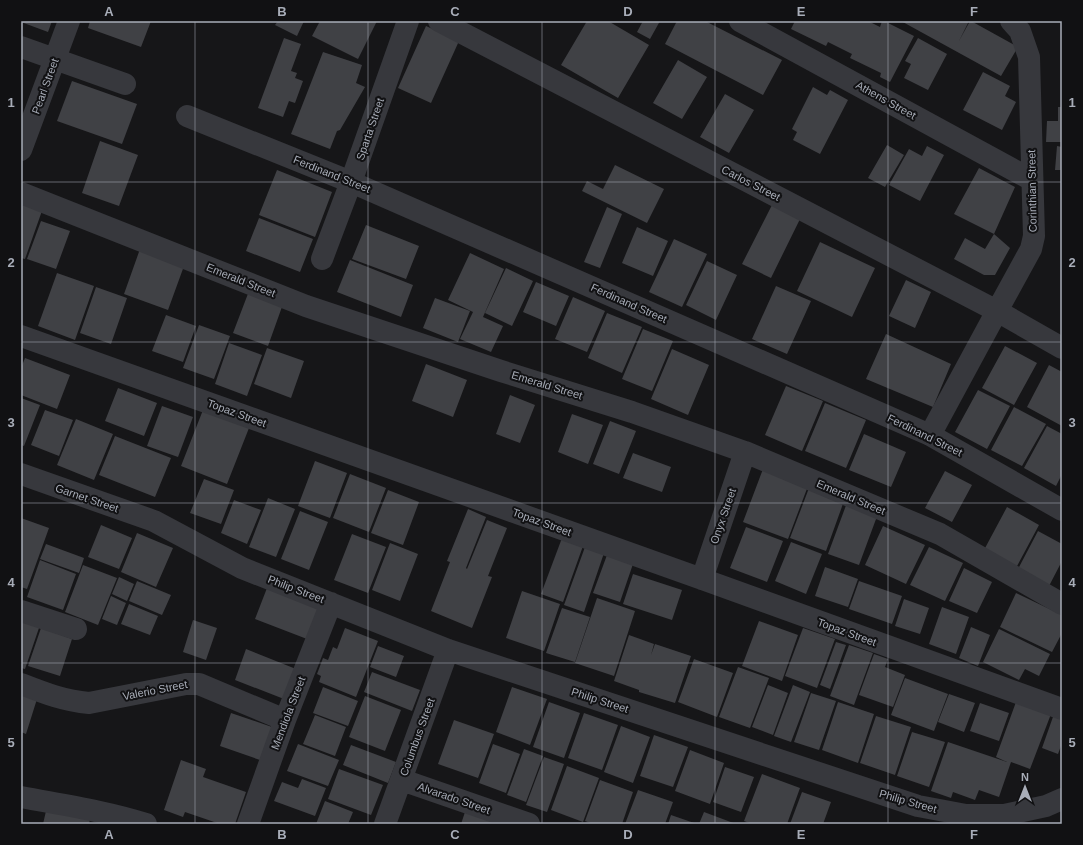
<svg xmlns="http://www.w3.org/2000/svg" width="1083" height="845" viewBox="0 0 1083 845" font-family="Helvetica,sans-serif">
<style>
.building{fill:#404145}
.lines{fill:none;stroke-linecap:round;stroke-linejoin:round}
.minor{stroke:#37383d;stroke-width:22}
.grid{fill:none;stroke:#a8adb8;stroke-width:1;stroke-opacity:0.55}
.labels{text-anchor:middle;stroke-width:4;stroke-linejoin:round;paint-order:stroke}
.street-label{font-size:11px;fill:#a8adb8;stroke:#111113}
.neatline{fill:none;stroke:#a8adb8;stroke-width:1.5}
.grid-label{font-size:13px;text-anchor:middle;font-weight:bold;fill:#a8adb8}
</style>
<rect width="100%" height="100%" fill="#161618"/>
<path class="building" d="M21 21H52L48 32 21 22Z
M90 21H151L141 47 88 28Z
M278 21H304L297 36 275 25Z
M320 21H377L358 59 312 36Z
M587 21H608L649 45 618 98 561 65Z
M643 21H660L650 39 637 32Z
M677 21H705L782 60 763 95 665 44Z
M795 21H868L880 27 882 21H884L914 36 890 82 880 77 881 73 850 58 852 54 828 42 826 46 791 29Z
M901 21H969L959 41 970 21H971L1018 47 1001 76Z
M426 26 459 41 431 103 398 88Z
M284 38 301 44 291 71 297 73 295 78 303 81 295 103 289 101 283 117 258 108Z
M918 38 947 54 928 90 904 78 911 64 905 61Z
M323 52 362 65 356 83 365 87 340 130 337 131 330 149 291 134Z
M678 60 707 77 682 119 653 103Z
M983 72 1010 86 1005 96 1016 102 1002 130 963 110Z
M72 81 137 104 122 144 57 121Z
M813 87 827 95 830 90 848 100 820 154 793 140 797 132 792 129Z
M725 94 754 110 729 153 700 137Z
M1058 107H1062V142H1046L1047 121H1058Z
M100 141 138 155 119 206 82 193Z
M887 145 904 155 885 187 868 178Z
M927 146 944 155 920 201 889 185 909 149 922 156Z
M1057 146 1062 147V170H1055Z
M615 165 664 189 647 223 582 191 587 181 603 189Z
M979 168 1015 187 994 234 954 214Z
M277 170 332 192 315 237 259 215Z
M24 201 43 208 25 259 21 258V209Z
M773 203 801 217 771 278 742 264Z
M607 207 622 214 600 268 584 262Z
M259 218 313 239 300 272 246 251Z
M41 221 70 231 56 269 27 259Z
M366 225 419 246 406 279 352 259Z
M637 227 668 241 653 276 622 263Z
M994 234 1010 248 995 275H984L954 259 965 238 985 249Z
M674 239 707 254 682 307 649 292Z
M820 242 875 268 852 317 797 291Z
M140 249 184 266 168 310 124 294Z
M470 253 504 269 483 317 503 326 491 352 460 339 473 312 448 300Z
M350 260 413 285 401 317 337 292Z
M707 261 737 275 716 320 686 305Z
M506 268 533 281 512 326 485 313Z
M57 273 94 286 75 340 38 326Z
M906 280 931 292 915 328 889 316Z
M536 282 569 296 556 326 523 312Z
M776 286 811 301 787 354 752 339Z
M96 287 127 298 111 344 80 333Z
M249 291 283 304 268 346 233 333Z
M573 297 605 311 587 352 555 339Z
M435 298 470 311 458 342 423 328Z
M607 313 642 327 622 373 588 358Z
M166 315 196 326 183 362 152 351Z
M199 325 230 336 214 379 183 368Z
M643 329 673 341 652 391 622 379Z
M886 334 951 364 933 407 866 379Z
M229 343 262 355 247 396 215 384Z
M1005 346 1037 363 1014 405 982 388Z
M267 348 304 361 291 398 254 384Z
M672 349 709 365 688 415 651 399Z
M25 358 70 375 57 409 21 395V368Z
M426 364 467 380 453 417 412 401Z
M1049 365 1062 372V426L1027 407Z
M786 386 823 401 802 451 765 435Z
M118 388 157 403 144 436 105 421Z
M978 390 1010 406 987 449 955 432Z
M510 395 535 405 520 443 496 434Z
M21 398 40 405 24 446 21 445Z
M825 403 866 420 846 468 805 451Z
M162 406 193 417 178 457 147 446Z
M1014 407 1046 424 1022 466 991 450Z
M45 410 73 420 59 456 31 445Z
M203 410 249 428 227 484 181 466Z
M572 414 603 425 588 464 558 452Z
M76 419 113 434 94 480 57 465Z
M610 421 636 431 619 474 593 464Z
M1047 426 1062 434V474L1056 486 1024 468Z
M864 434 906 452 891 487 849 470Z
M115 436 171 458 155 497 99 475Z
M633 453 671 467 662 492 623 478Z
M315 461 347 473 330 518 298 506Z
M763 469 808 486 788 539 743 522Z
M945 471 972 485 952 522 925 508Z
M350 474 386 488 369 532 333 518Z
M204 479 234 490 221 524 190 513Z
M809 488 844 501 826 551 790 538Z
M388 490 419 502 403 545 371 533Z
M268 498 295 509 276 557 249 547Z
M234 500 261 510 247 544 221 533Z
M848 500 879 511 859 565 828 554Z
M1007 507 1039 525 1016 568 984 550Z
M468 509 486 517 466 568 467 569 487 520 507 528 488 576 492 577 472 628 431 611 450 562 447 561Z
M300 511 328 522 309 570 281 559Z
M21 518 49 528 27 589 21 587Z
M101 525 132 538 119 569 88 557Z
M883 526 925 545 906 584 865 565Z
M746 527 783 541 767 582 730 568Z
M1038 531 1062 544V561L1049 586 1018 569Z
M137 533 173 548 156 587 121 572Z
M352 534 386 547 368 593 334 580Z
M562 538 583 546 563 602 541 594Z
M791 542 822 554 806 594 775 581Z
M390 543 418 554 400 601 372 590Z
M46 544 84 558 79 573 40 559Z
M585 547 604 553 584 612 564 605Z
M929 547 963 563 945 601 910 585Z
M607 555 633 564 620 602 593 593Z
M40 560 76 574 63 610 27 597Z
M83 565 117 578 98 625 65 612Z
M825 567 858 579 848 607 815 596Z
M964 568 992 582 977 613 949 601Z
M633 574 682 590 672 620 623 604Z
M119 577 134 584 127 601 112 594Z
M137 581 171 595 162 615 129 601Z
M859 581 902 596 892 624 849 609Z
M267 588 319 608 307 639 255 619Z
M522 591 560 604 544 651 506 638Z
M1016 593 1062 615V633L1052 652 1000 627Z
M111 596 126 603 117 625 102 619Z
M597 598 635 611 614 676 575 663Z
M904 599 929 608 920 634 895 626Z
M129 604 158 616 150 635 121 624Z
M942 607 969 617 956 654 929 644Z
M562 608 590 617 575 662 546 653Z
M21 619 40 625 25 669 21 668Z
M193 620 217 628 206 660 183 652Z
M759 621 798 635 782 681 742 666Z
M971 627 990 635 978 666 959 658Z
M41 628 72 639 60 676 28 666Z
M345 628 378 641 356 697 319 682 321 676 317 674 323 658 328 660 333 647 337 649Z
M803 628 835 639 817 688 785 676Z
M999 629 1050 654 1039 676 1025 669 1019 680 983 662Z
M629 635 654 644 651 655 655 644 691 656 675 703 639 692V690L614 681Z
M836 642 846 645 830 689 820 685Z
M849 645 873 653 854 705 830 696Z
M378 646 404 656 396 677 370 667Z
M246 649 296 669 284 699 235 680Z
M874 654 888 659 885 667 905 675 893 707 859 695Z
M694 659 733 673 717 717 678 702Z
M738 667 769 678 750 728 719 717Z
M372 672 420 690 412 711 364 692Z
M905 678 948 694 934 731 891 715Z
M768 685 788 693 773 735 752 727Z
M793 685 810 692 791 742 774 736Z
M323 687 358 701 348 726 313 713Z
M512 687 547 699 530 745 496 732Z
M811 693 836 701 819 750 794 742Z
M949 694 975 703 964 732 938 722Z
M21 695 37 699 26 734 21 732Z
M365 696 401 710 385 751 349 737Z
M549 702 580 713 564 758 533 747Z
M838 702 874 714 858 763 822 750Z
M1016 702 1051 714 1030 769 1011 762 999 797 979 790 975 800 953 792 951 798 931 791 948 742 1007 762 996 757Z
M980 703 1009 713 999 741 970 731Z
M231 713 272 727 260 760 220 746Z
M584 713 618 725 602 770 568 758Z
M1054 714 1062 717V743L1058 754 1042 748Z
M315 715 346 727 335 756 303 744Z
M876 716 911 727 895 775 860 763Z
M454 720 494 734 478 778 438 764Z
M621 726 650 737 633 783 604 772Z
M912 732 945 742 929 787 897 776Z
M654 735 688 747 673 787 640 776Z
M298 744 339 760 328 786 287 771Z
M493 744 520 754 506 793 479 783Z
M351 745 396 762 388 783 343 765Z
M524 749 543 756 526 802 507 795Z
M690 750 724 763 710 804 675 791Z
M544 757 564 764 547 812 526 805Z
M181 760 206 769 203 777 246 792 235 824H220L185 812 183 817 164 810Z
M567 766 599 778 583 822 551 810Z
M725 767 754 777 741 812 713 802Z
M339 769 383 785 371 815 328 799Z
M762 774 800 788 787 824H752L744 821Z
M302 779 326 788 315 816 274 801 282 782 298 788Z
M600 780 633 792 622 824H593L585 821Z
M638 790 673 802 665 824H625Z
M802 792 831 802 823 824H790Z
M325 801 353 812 348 824H316Z
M46 811 90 819 89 824H43Z
M465 812 497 824H461Z
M704 812 736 824H699Z
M671 815 697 824H668Z"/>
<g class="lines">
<path class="minor" d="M439 21 997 311 1062 348
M740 21 1032 180
M21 47 125 84
M187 116 351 182 930 435 1062 510
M21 150 69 21
M21 193 306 306 501 371 632 412 745 452 940 534 1062 604
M322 259 351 182 408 21
M21 336 702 579 1062 709
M930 435 997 311 1031 249 1034 236 1029 57 1020 31 1011 21
M21 474 154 521 242 568 448 650 918 806 966 815H1004L1046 806 1062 799
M702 579 745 452
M21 611 76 629
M21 684C44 693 64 701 89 703L186 684H199L285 720
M402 780 529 824
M21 797C63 805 105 811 146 824
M248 824 285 720 331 603
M385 824 448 650"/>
</g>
<path class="grid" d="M195 21V824M368 21V824M542 21V824M715 21V824M888 21V824M21 182H1062M21 342H1062M21 503H1062M21 663H1062"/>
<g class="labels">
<g class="street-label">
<text transform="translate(45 86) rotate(-70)" y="4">Pearl Street</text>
<text transform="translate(886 100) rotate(29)" y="4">Athens Street</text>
<text transform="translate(370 129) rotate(-71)" y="4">Sparta Street</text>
<text transform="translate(332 174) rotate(22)" y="4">Ferdinand Street</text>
<text transform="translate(751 183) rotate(27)" y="4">Carlos Street</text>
<text transform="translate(1032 191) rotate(-91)" y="4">Corinthian Street</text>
<text transform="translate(241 280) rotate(22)" y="4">Emerald Street</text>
<text transform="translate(629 303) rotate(24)" y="4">Ferdinand Street</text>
<text transform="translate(547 385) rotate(17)" y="4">Emerald Street</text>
<text transform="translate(237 413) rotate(20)" y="4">Topaz Street</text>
<text transform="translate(925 435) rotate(26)" y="4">Ferdinand Street</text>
<text transform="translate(851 497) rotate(23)" y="4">Emerald Street</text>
<text transform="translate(87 498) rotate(19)" y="4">Garnet Street</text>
<text transform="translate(723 516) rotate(-71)" y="4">Onyx Street</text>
<text transform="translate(542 522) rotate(20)" y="4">Topaz Street</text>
<text transform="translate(296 589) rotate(21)" y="4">Philip Street</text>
<text transform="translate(847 632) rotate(20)" y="4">Topaz Street</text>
<text transform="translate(155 690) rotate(-11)" y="4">Valerio Street</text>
<text transform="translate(600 700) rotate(18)" y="4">Philip Street</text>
<text transform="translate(288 713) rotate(-69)" y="4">Mendiola Street</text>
<text transform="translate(417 737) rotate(-70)" y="4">Columbus Street</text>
<text transform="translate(454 798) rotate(19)" y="4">Alvarado Street</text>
<text transform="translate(908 801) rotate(16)" y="4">Philip Street</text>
</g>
</g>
<rect width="1083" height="845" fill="none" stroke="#111113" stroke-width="44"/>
<g transform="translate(1025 787)" stroke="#111113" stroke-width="3" paint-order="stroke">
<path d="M0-3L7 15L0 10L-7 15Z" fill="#a8adb8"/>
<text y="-6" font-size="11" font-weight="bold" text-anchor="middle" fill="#a8adb8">N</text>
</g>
<rect x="22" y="22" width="1039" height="801" class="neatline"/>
<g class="grid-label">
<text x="109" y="16">A</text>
<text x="282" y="16">B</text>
<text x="455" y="16">C</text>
<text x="628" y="16">D</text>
<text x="801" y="16">E</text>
<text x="974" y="16">F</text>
<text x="11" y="107">1</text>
<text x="1072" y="107">1</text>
<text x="11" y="267">2</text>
<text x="1072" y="267">2</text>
<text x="11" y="427">3</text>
<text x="1072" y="427">3</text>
<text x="11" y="587">4</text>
<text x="1072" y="587">4</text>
<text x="11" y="747">5</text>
<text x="1072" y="747">5</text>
<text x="109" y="839">A</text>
<text x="282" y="839">B</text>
<text x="455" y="839">C</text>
<text x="628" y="839">D</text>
<text x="801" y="839">E</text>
<text x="974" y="839">F</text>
</g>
</svg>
